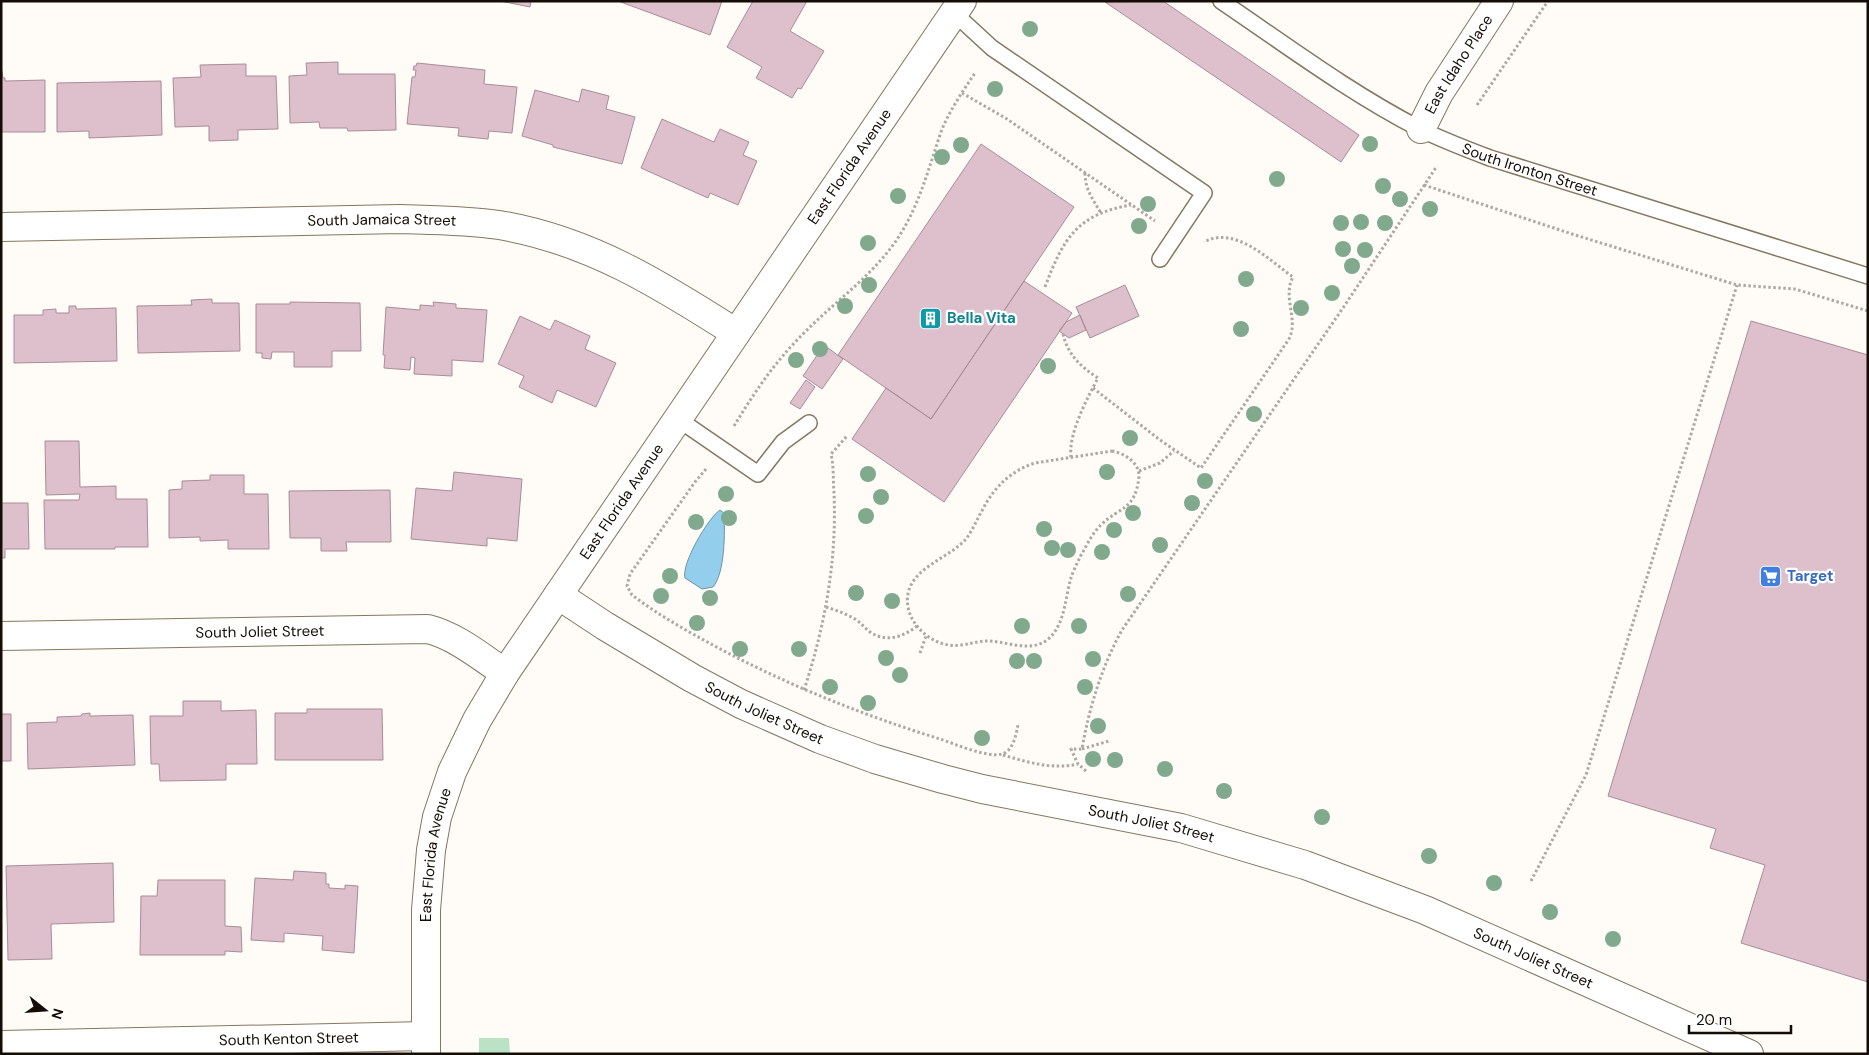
<svg xmlns="http://www.w3.org/2000/svg" width="1869" height="1055" viewBox="0 0 1869 1055" font-family="'DM Sans',sans-serif">
<style>
.green{fill:#b9e3c4}
.water{fill:#94ceed;stroke:#6d94a7}
.building{fill:#debfcc;stroke:#a98c99}
.lines{fill:none;stroke-linecap:round;stroke-linejoin:round}
.lane-casing{stroke:#86775f;stroke-width:18}
.street-casing{stroke:#86775f;stroke-width:30}
.secondary-casing{stroke:#86775f;stroke-width:30}
.path{stroke:#ada8a2;stroke-width:3;stroke-dasharray:2.5 2.5;stroke-linecap:butt}
.lane{stroke:#fff;stroke-width:15}
.street{stroke:#fff;stroke-width:28}
.secondary{stroke:#fff;stroke-width:28}
.tree{fill:#80a98e}
.labels{text-anchor:middle;stroke-width:4.5;stroke-linejoin:round;paint-order:stroke}
.street-label{font-size:15px;fill:#130d05;stroke:#fff}
.culture-label{font-size:15px;font-weight:bold;fill:#0d838f;stroke:#fff;text-anchor:start}
.shop-label{font-size:15px;font-weight:bold;fill:#366cbe;stroke:#fff;text-anchor:start}
</style>
<rect width="100%" height="100%" fill="#fffbf6"/>
<path class="green" d="M479 1038H509L510 1054H479Z"/>
<path class="water" d="M720 510 724 513C725 532 725 573 713 587L702 589 685 578C681 564 708 518 720 510Z"/>
<path class="building" d="M500 1H531L530 7Z
M618 1H722L710 35Z
M753 1H807L790 31 824 51 801 89 798 88 792 98 756 78 762 67 727 47Z
M1163 1 1359 135 1341 162 1105 2Z
M338 62V74H395L396 130 348 131 347 128H320L319 122 290 123 289 76 307 75 306 63Z
M417 63 485 70 484 84 517 87 512 133 489 131 488 139 458 136 459 128 407 124 412 77H415L416 70H413L414 66H416Z
M246 64V76H276L278 129 238 130V140L209 141V126L175 127 173 78 201 77 200 65Z
M1 66 3 78H5V81L45 80V132H1Z
M161 81 162 135 89 138V131L57 132V83Z
M582 89 609 96 606 109 635 117 622 164 553 147V145L522 136 535 90 579 102Z
M662 119 714 142 720 129 749 142 743 155 757 161 738 205 710 193 708 198 641 168Z
M981 144 1074 207 931 419 838 355Z
M1024 281 1072 313 944 502 852 439 886 388 931 419Z
M1125 285 1139 316 1090 338 1076 307Z
M212 299V303H239L240 351 138 353 137 306 192 305 191 300Z
M290 302 360 303 361 351H332V367H294V352H272L271 359 262 358V353H256V304H290Z
M433 302 456 304V308L487 310 483 362 452 360V376L414 374 415 358 411 357 410 370 384 368 385 355H383L386 307 420 310V305L434 306Z
M69 306H76V309L116 308 117 361 14 363V315H43V310L56 309V313H69Z
M1080 315 1086 330 1069 338 1059 331 1066 322Z
M520 316 550 330 555 320 590 336 585 349 616 363 596 407 557 390 552 403 519 387 524 376 498 364Z
M1751 321 1868 355V982L1741 943 1765 865 1710 848 1716 829 1608 796Z
M824 345 843 359 822 389 803 376Z
M806 380 815 387 800 409 790 403Z
M45 441H79L80 487 116 486V499H147L148 547H115V549H45L44 500H79L80 494 46 495Z
M454 472 522 479 517 541 487 538V546L411 539 416 488 452 491Z
M210 475H244V494H268L269 549H228V540L200 541V537L169 538V490L182 489V481L210 480Z
M390 490 391 542H346L347 551H321V538H290L289 491Z
M1 503H28L29 549H5V558H1Z
M183 701H221V711L256 710 257 764H226V780L160 781 159 764H151L150 716H183Z
M307 709H382L383 760H275V713H307Z
M90 713V716L133 715 135 765 28 769 27 723 57 722V717L81 716 82 714Z
M1 714H11V761H1Z
M113 863 114 922 51 924 52 959 8 960 6 866Z
M294 871 326 873V884H329V888L345 889V885L358 886 354 953 322 950 323 936 284 933V942L251 940 255 878 293 880Z
M158 880H225V926L241 927 242 952 225 951V955H140L141 896H157Z"/>
<g class="lines">
<defs>
<g id="lane">
<path id="s1" d="M1221 1C1286 45 1350 93 1420 129 1443 140 1466 149 1490 158L1868 276"/>
<path d="M954 13 992 48 1204 193 1160 259"/>
<path d="M678 419 758 474 783 442 809 423"/>
</g>
<g id="street">
<path id="s2" d="M1421 129 1439 93 1499 1"/>
<path id="s3" d="M1 227 400 219C433 220 466 220 499 225 589 240 661 285 736 333"/>
<path id="s4" d="M558 595 605 626 692 678 741 704 820 739 875 759 943 779 982 789 1181 828 1305 865 1425 910 1749 1054"/>
<path id="s5" d="M1 636 428 629C456 636 481 657 505 673"/>
<path id="s6" d="M1 1045 426 1036"/>
</g>
<g id="secondary">
<path id="s7" d="M426 1054V910L431 850 437 817 452 772 477 720 505 673 962 1"/>
</g>
</defs>
<use href="#lane" class="lane-casing"/>
<use href="#street" class="street-casing"/>
<use href="#secondary" class="secondary-casing"/>
<path class="path" d="M962 93 1007 119 1155 221
M1477 105 1548 1
M1085 173C1085 189 1093 200 1101 213
M1424 185 1572 234 1737 285 1795 289 1868 311
M1045 287C1063 239 1077 214 1131 205
M1063 334C1068 355 1081 367 1098 378 1087 399 1068 434 1071 457
M1093 388 1160 440 1201 468 1289 339C1299 319 1282 297 1293 277 1269 260 1235 225 1204 242
M734 426C754 393 774 363 802 335 833 303 870 278 896 241 919 207 928 170 941 132 949 111 963 91 975 73
M1112 451C1124 453 1140 463 1139 477 1135 511 1120 506 1101 525 1092 533 1086 547 1080 557 1077 564 1073 571 1071 578 1065 598 1065 626 1047 640 1030 653 1006 641 987 641 978 641 970 644 961 645 930 650 896 615 911 585 921 565 951 556 966 539 973 530 977 519 983 509 994 487 1012 470 1035 463Z
M706 469 695 482 630 574 627 586 632 595C661 617 694 635 726 652 795 688 866 716 940 739 955 744 987 758 1002 754 1013 751 1016 735 1018 725
M1139 471 1160 463 1174 451
M826 607C836 610 846 614 855 619 861 623 865 628 870 632 886 643 903 637 917 626
M920 653 926 636
M804 690C825 626 837 560 834 493 833 480 834 467 831 454L847 436
M1082 749 1109 741
M1003 755C1027 762 1052 770 1078 764
M1086 771 1078 764 1071 749H1082C1089 708 1102 666 1122 630L1347 302 1437 166
M1531 881 1586 775 1737 285"/>
<use href="#lane" class="lane"/>
<use href="#street" class="street"/>
<use href="#secondary" class="secondary"/>
</g>
<g class="tree">
<circle cx="1030" cy="29" r="8"/>
<circle cx="995" cy="89" r="8"/>
<circle cx="1370" cy="144" r="8"/>
<circle cx="961" cy="145" r="8"/>
<circle cx="942" cy="157" r="8"/>
<circle cx="1277" cy="179" r="8"/>
<circle cx="1383" cy="186" r="8"/>
<circle cx="898" cy="196" r="8"/>
<circle cx="1400" cy="199" r="8"/>
<circle cx="1148" cy="204" r="8"/>
<circle cx="1430" cy="209" r="8"/>
<circle cx="1361" cy="222" r="8"/>
<circle cx="1341" cy="223" r="8"/>
<circle cx="1385" cy="223" r="8"/>
<circle cx="1139" cy="226" r="8"/>
<circle cx="868" cy="243" r="8"/>
<circle cx="1343" cy="249" r="8"/>
<circle cx="1365" cy="250" r="8"/>
<circle cx="1352" cy="266" r="8"/>
<circle cx="1246" cy="279" r="8"/>
<circle cx="869" cy="285" r="8"/>
<circle cx="1332" cy="293" r="8"/>
<circle cx="845" cy="306" r="8"/>
<circle cx="1301" cy="308" r="8"/>
<circle cx="1241" cy="329" r="8"/>
<circle cx="820" cy="349" r="8"/>
<circle cx="796" cy="360" r="8"/>
<circle cx="1048" cy="366" r="8"/>
<circle cx="1254" cy="414" r="8"/>
<circle cx="1130" cy="438" r="8"/>
<circle cx="1107" cy="472" r="8"/>
<circle cx="868" cy="474" r="8"/>
<circle cx="1205" cy="481" r="8"/>
<circle cx="726" cy="494" r="8"/>
<circle cx="881" cy="497" r="8"/>
<circle cx="1192" cy="503" r="8"/>
<circle cx="1133" cy="513" r="8"/>
<circle cx="866" cy="516" r="8"/>
<circle cx="729" cy="518" r="8"/>
<circle cx="696" cy="522" r="8"/>
<circle cx="1044" cy="529" r="8"/>
<circle cx="1114" cy="530" r="8"/>
<circle cx="1160" cy="545" r="8"/>
<circle cx="1052" cy="548" r="8"/>
<circle cx="1068" cy="550" r="8"/>
<circle cx="1102" cy="552" r="8"/>
<circle cx="670" cy="576" r="8"/>
<circle cx="856" cy="593" r="8"/>
<circle cx="1128" cy="594" r="8"/>
<circle cx="661" cy="596" r="8"/>
<circle cx="710" cy="598" r="8"/>
<circle cx="892" cy="601" r="8"/>
<circle cx="697" cy="623" r="8"/>
<circle cx="1022" cy="626" r="8"/>
<circle cx="1079" cy="626" r="8"/>
<circle cx="740" cy="649" r="8"/>
<circle cx="799" cy="649" r="8"/>
<circle cx="886" cy="658" r="8"/>
<circle cx="1093" cy="659" r="8"/>
<circle cx="1017" cy="661" r="8"/>
<circle cx="1034" cy="661" r="8"/>
<circle cx="900" cy="675" r="8"/>
<circle cx="830" cy="687" r="8"/>
<circle cx="1085" cy="687" r="8"/>
<circle cx="868" cy="703" r="8"/>
<circle cx="1098" cy="726" r="8"/>
<circle cx="982" cy="738" r="8"/>
<circle cx="1093" cy="759" r="8"/>
<circle cx="1115" cy="760" r="8"/>
<circle cx="1165" cy="769" r="8"/>
<circle cx="1224" cy="791" r="8"/>
<circle cx="1322" cy="817" r="8"/>
<circle cx="1429" cy="856" r="8"/>
<circle cx="1494" cy="883" r="8"/>
<circle cx="1550" cy="912" r="8"/>
<circle cx="1613" cy="939" r="8"/>
</g>
<defs>
<symbol id="building-square" viewBox="-11 -11 22 22"><rect x="-9" y="-9" width="18" height="18" rx="4" fill="#0f9aa8" stroke="#fff"/><path d="M-4-6H4V6H1V3H-1V6H-4ZM-2.5-4.3h1.7v1.8h-1.7ZM.8-4.3h1.7v1.8H.8ZM-2.5-1h1.7V.8h-1.7ZM.8-1h1.7V.8H.8Z" fill="#fff"/></symbol>
<symbol id="supermarket-square" viewBox="-11 -11 22 22"><rect x="-9" y="-9" width="18" height="18" rx="4" fill="#3f7fe0" stroke="#fff"/><path d="M-6-5.5h2.5l.6 2H6L4.5 2H-2.5L-4.4-4H-6ZM-1.5 3.2a1.3 1.3 0 1 0 .1 0ZM3 3.2a1.3 1.3 0 1 0 .1 0Z" fill="#fff"/></symbol>
</defs>
<g fill-rule="evenodd">
<use href="#building-square" x="918" y="306" width="25" height="25"/>
<use href="#supermarket-square" x="1758" y="564" width="25" height="25"/>
</g>
<g class="labels">
<g class="street-label">
<text dy="5" stroke="none"><textPath href="#s2" startOffset="75">East Idaho Place</textPath></text>
<text dy="5" stroke="none"><textPath href="#s7" startOffset="1010">East Florida Avenue</textPath></text>
<text dy="5" stroke="none"><textPath href="#s1" startOffset="354">South Ironton Street</textPath></text>
<text dy="5" stroke="none"><textPath href="#s3" startOffset="381">South Jamaica Street</textPath></text>
<text dy="5" stroke="none"><textPath href="#s7" startOffset="605">East Florida Avenue</textPath></text>
<text dy="5" stroke="none"><textPath href="#s5" startOffset="259">South Joliet Street</textPath></text>
<text dy="5" stroke="none"><textPath href="#s4" startOffset="238">South Joliet Street</textPath></text>
<text dy="5" stroke="none"><textPath href="#s4" startOffset="642">South Joliet Street</textPath></text>
<text dy="5" stroke="none"><textPath href="#s7" startOffset="200">East Florida Avenue</textPath></text>
<text dy="5" stroke="none"><textPath href="#s4" startOffset="1048">South Joliet Street</textPath></text>
<text dy="5" stroke="none"><textPath href="#s6" startOffset="288">South Kenton Street</textPath></text>
</g>
<g class="culture-label">
<text x="947" y="323">Bella Vita</text>
</g>
<g class="shop-label">
<text x="1787" y="581">Target</text>
</g>
</g>
<rect width="1869" height="1055" fill="none" stroke="#130d05" stroke-width="5"/>
<g transform="translate(45 1010) rotate(107)" stroke="#ffffff" stroke-width="4" paint-order="stroke">
<path d="M0-4L9 19L0 12L-9 19Z" fill="#130d05"/>
<text y="-8" font-size="14" font-weight="bold" text-anchor="middle" fill="#130d05">N</text>
</g>
<path d="M1689 1025v8h102v-8" fill="none" stroke="#130d05" stroke-width="2.5"/>
<text x="1696" y="1025" font-size="15" fill="#130d05" stroke="#ffffff" stroke-width="4" paint-order="stroke">20 m</text>
</svg>
